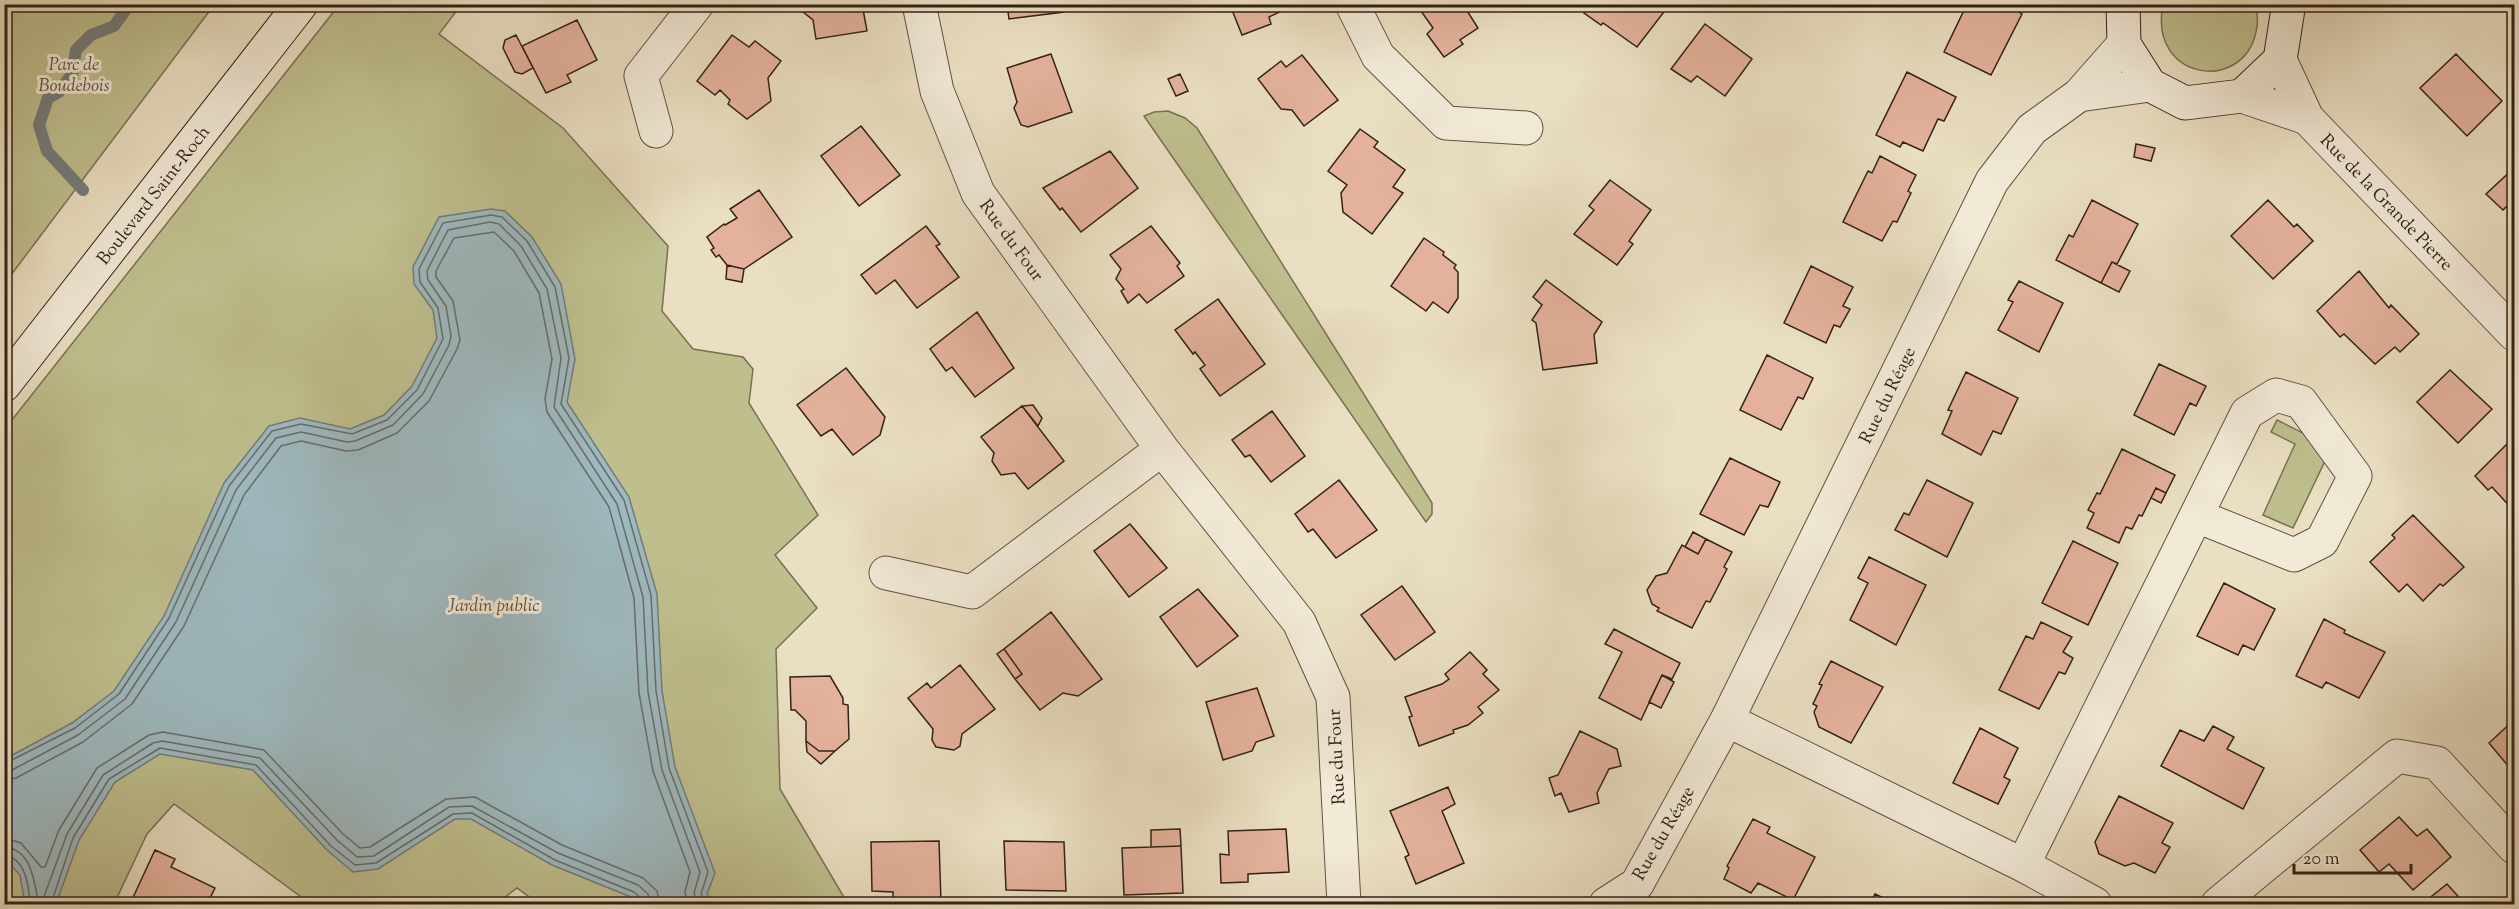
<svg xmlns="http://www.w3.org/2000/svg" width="2519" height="909" viewBox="0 0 2519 909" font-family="'Sorts Mill Goudy',serif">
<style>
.green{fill:#bfbf8e;stroke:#797053;stroke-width:1.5}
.water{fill:#9eb9bf;stroke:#737c7c;stroke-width:1.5}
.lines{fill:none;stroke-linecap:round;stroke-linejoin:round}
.shore{stroke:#686d6c;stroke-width:1.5}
.stream{stroke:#737c7c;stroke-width:12}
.building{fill:#e4b29c;stroke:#332118;stroke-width:1.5}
.street-casing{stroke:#615042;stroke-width:35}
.secondary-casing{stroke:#332118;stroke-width:35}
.street{stroke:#f1ead7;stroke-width:33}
.secondary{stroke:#f1ead7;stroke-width:33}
.labels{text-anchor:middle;stroke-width:6;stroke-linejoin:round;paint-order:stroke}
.park-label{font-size:18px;font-style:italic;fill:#5d503b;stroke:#f1ead7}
.street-label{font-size:18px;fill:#332118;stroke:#f1ead7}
</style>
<rect width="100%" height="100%" fill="#eadfc2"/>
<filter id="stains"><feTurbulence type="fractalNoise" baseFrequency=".00333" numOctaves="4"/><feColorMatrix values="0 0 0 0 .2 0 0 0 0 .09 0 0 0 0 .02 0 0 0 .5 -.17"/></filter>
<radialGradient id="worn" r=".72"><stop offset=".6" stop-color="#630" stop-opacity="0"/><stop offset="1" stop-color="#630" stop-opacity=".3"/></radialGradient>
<path class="green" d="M5 4 214 5 5 283 4 5Z
M2254 4C2258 12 2258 23 2256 32 2242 95 2148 79 2163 5Z
M339 5H461L439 34 563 128 668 246 662 311 693 349 743 357 753 369 749 403 818 515 775 555 817 608 776 649 780 789 848 904H539L517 888 496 904H311L174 804 147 834 114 904H5L4 430Z
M1168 111 1185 118 1197 128 1432 503V514L1426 522 1144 116 1154 112Z
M2277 420 2305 434 2325 461 2293 528 2263 515 2295 444 2271 432Z"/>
<path class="water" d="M491 209 505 211 532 237 561 284 575 359 567 402 629 497 657 594 662 691 675 767 715 873 707 894 715 904H641L631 897 552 865 471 819H455L378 869 353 872 327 850 253 770 160 754 115 782 79 840 56 904H25L20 875 5 859V759L72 723 114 691 164 616 224 483 269 426 300 418 350 429 384 415 412 386 437 338 433 310 414 284 413 267 439 217Z"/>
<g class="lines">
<path class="shore" d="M4 764 75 728 119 694 169 618 229 486 272 431 301 424 352 434 387 420 417 390 443 339 438 308 420 282 419 269 443 223 491 215 502 217 527 241 555 287 569 358 561 404 624 500 651 595 656 691 669 768 708 872 701 894 707 904
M4 771 12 770 78 735 125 699 176 622 236 490 276 438 301 432 347 442 355 441 393 425 423 394 449 345 451 336 446 306 428 280 427 271 448 230 490 222 499 224 521 246 547 289 561 358 554 407 617 504 643 597 648 692 662 770 700 872 694 893 698 904
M4 780 16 778 83 742 132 704 184 626 244 495 281 446 301 441 346 451 358 450 397 433 429 401 457 349 460 340 453 301 436 277V271L454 238 494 232 514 251 539 293 552 359 545 399 547 412 609 507 634 598 639 693 653 771 690 872 685 892 687 904
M4 838 21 843 41 867H45L59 830 97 768 149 735 163 732 264 750 343 834 360 848 370 847 446 799 475 797 562 845 643 878 657 891 660 904
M4 847C31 849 34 880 38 900L42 902 67 834 103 775 153 743 162 741 260 758 337 840 357 857 374 856 449 807 472 806 558 853 638 885 648 894 651 904
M4 855C26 858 29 887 30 904
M51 904 73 838 109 779 160 748 256 765 331 846 355 865 376 863 453 814 472 813 555 860 634 892 642 899 644 904"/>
<path class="stream" d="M83 190 47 151 39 125 48 98 59 92 72 74 76 50 91 35 114 26 130 4"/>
</g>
<path class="building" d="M793 4H862L867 31 816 39 813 20Z
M1007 4H1063L1064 12 1009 19Z
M1235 4H1287L1288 8 1269 17 1271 24 1242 35 1232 10 1237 8Z
M1416 4H1466L1464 6 1478 28 1460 40 1463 44 1444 57 1427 34 1433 28Z
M1581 4H1670L1637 47 1603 23 1601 25 1584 13 1587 9Z
M1967 4H2023L2019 12 2022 14 1991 75 1944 52Z
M577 20 597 60 567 75 571 82 546 93 522 46Z
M1705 24 1752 59 1725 96 1697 76 1691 82 1671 69Z
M516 35 533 68 522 74 515 72 503 48 505 40Z
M732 35 749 47 755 41 781 61 768 78 771 101 747 119 728 104 730 100 720 90 715 95 697 81Z
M1051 54 1072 112 1028 127 1021 125 1014 108 1017 102 1007 68Z
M2456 54 2502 101 2467 136 2420 88Z
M1302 55 1338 100 1304 126 1292 110 1281 109 1258 79 1281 61 1286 67Z
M1907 72 1956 97 1944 121 1938 119 1923 151 1903 142 1900 147 1876 135Z
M1180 74 1188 91 1176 96 1168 79Z
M861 126 900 175 859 206 821 156Z
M1360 129 1378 142 1374 147 1405 170 1393 187 1403 193 1372 234 1343 212 1341 193 1347 185 1328 171Z
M2136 144 2155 148 2151 161 2134 157Z
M1110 151 1138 188 1081 232 1062 208 1060 210 1043 188Z
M1880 156 1916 175 1908 191 1911 193 1897 222 1893 221 1882 241 1843 222 1868 171 1872 173Z
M2514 168V213L2507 206 2503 210 2486 194Z
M1610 180 1651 210 1629 241 1633 244 1617 265 1574 234 1594 210 1589 206Z
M759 190 792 237 744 269 727 265 719 255 716 257 711 250 714 248 707 237 724 224 725 225 737 218 730 209Z
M2092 200 2138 224 2117 264 2112 262 2101 283 2056 260 2069 235 2073 237Z
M2268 200 2294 227 2297 224 2313 241 2273 279 2231 236Z
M926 226 940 244 936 246 959 277 917 308 895 280 876 294 861 275Z
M1151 226 1180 263 1177 266 1184 276 1147 303 1139 294 1128 303 1121 291 1124 289 1116 279 1121 269 1110 255Z
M1424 238 1444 252 1443 255 1456 265 1454 268 1458 272V298L1448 313 1433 302 1426 311 1391 286Z
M2112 262 2130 271 2119 292 2101 283Z
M727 265 744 269 742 282 726 279Z
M1811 266 1853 287 1843 306 1850 309 1840 327 1834 325 1826 343 1784 323Z
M2359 271 2389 308 2391 305 2419 334 2400 352 2395 347 2375 364 2344 334 2340 337 2317 311Z
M1546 280 1602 322 1594 335 1597 363 1543 370 1536 323 1532 320 1542 305 1533 297Z
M2019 281 2063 303 2039 352 1998 330 2013 302 2008 300Z
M1218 299 1265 364 1220 396 1200 369 1205 365 1195 352 1193 354 1175 330Z
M977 312 1014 368 975 397 952 367 946 371 930 349Z
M1767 355 1813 378 1803 399 1798 397 1781 430 1740 410Z
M2159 364 2206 386 2196 406 2190 403 2174 435 2134 415Z
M846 368 885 417 880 435 853 455 832 429 821 436 797 405Z
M2450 370 2492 409 2458 443 2417 402Z
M1966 372 2018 398 2001 434 1993 431 1981 455 1942 434 1952 411 1948 410Z
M1033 405 1042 418 1038 426 1022 406Z
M1022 406 1064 461 1028 489 1015 473 1001 475 992 461 994 453 981 437Z
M1272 411 1305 456 1271 482 1250 455 1245 457 1232 440Z
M2514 437V511L2492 487 2488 490 2475 476Z
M2122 449 2175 475 2166 493 2156 488 2142 516 2139 515 2132 529 2126 527 2119 543 2087 528 2094 513 2088 510 2097 493 2100 494Z
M1730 458 1780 482 1768 507 1760 505 1744 535 1700 514Z
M1339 480 1377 530 1336 558 1313 529 1308 532 1295 514Z
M1927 480 1973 503 1947 557 1895 530 1904 513 1909 515Z
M2156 488 2166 493 2161 503 2151 498Z
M2413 515 2464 567 2443 586 2440 584 2423 601 2407 584 2399 592 2370 562 2395 538 2392 535Z
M1130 524 1167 568 1129 597 1094 551Z
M1693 532 1706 539 1698 554 1685 547Z
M1706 539 1732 552 1724 567 1727 569 1710 602 1706 601 1692 628 1657 611 1659 608 1652 604 1647 590 1656 576 1667 573 1682 545 1698 554Z
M2073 541 2118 563 2088 625 2042 603Z
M1869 557 1926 585 1896 645 1850 620 1868 583 1858 578Z
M2224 583 2275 609 2254 650 2243 645 2238 655 2197 636Z
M1402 586 1435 632 1395 660 1361 615Z
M1198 589 1238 636 1197 667 1160 617Z
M1051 612 1102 679 1078 696 1063 693 1040 710 1015 679 1022 674 1004 649Z
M2324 619 2345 630 2344 633 2385 652 2359 698 2326 682 2322 688 2296 676Z
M2041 622 2072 637 2063 652 2073 658 2065 674 2059 672 2039 709 1999 690 2026 636 2033 639Z
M1614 629 1680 663 1672 679 1662 675 1641 720 1599 698 1622 652 1605 644Z
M1004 649 1022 674 1015 679 997 654Z
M1470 652 1487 670 1483 674 1499 690 1478 707 1483 713 1468 725 1453 730 1454 733 1419 746 1409 717 1412 716 1405 697 1442 684 1449 679 1445 674Z
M1831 661 1883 687 1851 743 1819 727 1814 712 1817 706 1813 704 1822 685 1819 684Z
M960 665 995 709 962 734 960 746 954 750 936 747 932 740 933 729 908 698 927 683 931 688Z
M1662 675 1674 682 1661 708 1649 702Z
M830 676 843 698V704L848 705 849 739 835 751H819L806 741V721L795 710H791L790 677Z
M1257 688 1274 736 1256 742 1252 751 1223 760 1206 702Z
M2514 720V773L2489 743Z
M2213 726 2234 737 2227 749 2264 768 2243 809 2161 766 2180 730 2204 741Z
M1980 728 2018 748 2004 777 2010 780 1998 804 1953 783Z
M1580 731 1617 749 1621 766 1609 769 1597 793 1599 803 1569 812 1561 793 1555 796 1549 778 1558 775Z
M806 741 819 751H835L821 764 807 752Z
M1448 787 1455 804 1442 811 1464 863 1416 884 1405 857 1409 855 1390 811Z
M2119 796 2173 823 2162 843 2170 847 2155 873 2134 863 2125 866 2099 854 2095 842Z
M2399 817 2417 836 2427 829 2451 857 2413 890 2389 864 2379 872 2360 850Z
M1753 819 1770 827 1767 833 1815 857 1793 900 1758 883 1751 893 1724 879 1729 868 1727 866Z
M1180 829 1181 846 1151 847V830Z
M1286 829 1289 872 1248 874V882L1221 883 1220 854 1229 855 1228 831Z
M939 841 941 902 893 903V892L872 891 871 842Z
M1004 841 1064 842 1066 891 1006 890Z
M1181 846 1183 893 1124 895 1122 848Z
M155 850 175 859 171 867 215 888 207 904H130Z
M2447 884 2465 904H2422Z
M1875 894 1896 904H1870Z"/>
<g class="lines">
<defs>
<path id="street" d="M919 4 937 91 978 193 1162 449 1299 622 1333 697 1344 904
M1352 4 1378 56 1446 123 1526 128
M2280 60 2307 118
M2079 95 2150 85
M2242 96 2307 118 2514 334
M656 131 641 76 697 4
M886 573 972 592 1162 449
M1727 720 2023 865 2095 904
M2023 865 2247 413 2276 395 2301 402 2355 476 2322 541 2294 555 2197 516
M1606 904 1637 884 1727 720 1992 181 2032 129 2079 95 2124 44
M2218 904 2397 756 2437 763 2514 847"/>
<path id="secondary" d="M2123 4 2124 44 2150 85 2185 103 2242 96 2280 60 2288 9 2287 4
M4 385 301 4"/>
</defs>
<use href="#street" class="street-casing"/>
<use href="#secondary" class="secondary-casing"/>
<use href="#street" class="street"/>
<use href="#secondary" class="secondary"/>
</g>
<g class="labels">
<g class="park-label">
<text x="74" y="70">Parc de<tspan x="74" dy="21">Boudebois</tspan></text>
<text x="494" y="611">Jardin public</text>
</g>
<g class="street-label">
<text transform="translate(153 195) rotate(-52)" y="6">Boulevard Saint-Roch</text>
<text transform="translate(2387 202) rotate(46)" y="6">Rue de la Grande Pierre</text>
<text transform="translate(1012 240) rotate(54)" y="6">Rue du Four</text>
<text transform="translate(1887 395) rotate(-64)" y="6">Rue du Réage</text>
<text transform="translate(1336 757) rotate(-93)" y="6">Rue du Four</text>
<text transform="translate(1663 833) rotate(-60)" y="6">Rue du Réage</text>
</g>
</g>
<rect width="2519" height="909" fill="none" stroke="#eadfc2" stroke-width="24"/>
<rect x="6" y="6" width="2507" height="897" fill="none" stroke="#332118" stroke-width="3"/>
<rect x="12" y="12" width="2495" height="885" fill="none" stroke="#332118" stroke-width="1.5"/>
<path d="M2294 864v9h117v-9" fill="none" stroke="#332118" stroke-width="3"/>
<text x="2303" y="864" font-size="18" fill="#332118" stroke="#f1ead7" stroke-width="4.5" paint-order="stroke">20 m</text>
<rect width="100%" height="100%" filter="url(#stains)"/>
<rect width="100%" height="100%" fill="url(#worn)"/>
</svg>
